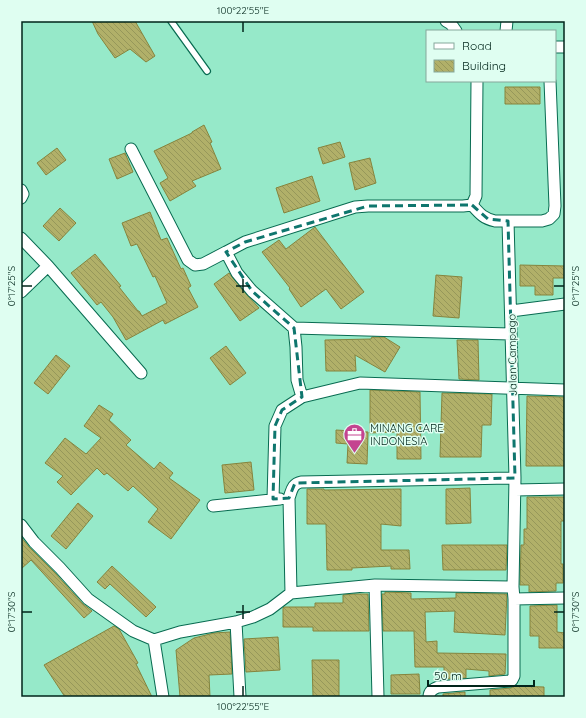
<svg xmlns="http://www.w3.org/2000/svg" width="586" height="718" viewBox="0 0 586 718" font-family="Quicksand,sans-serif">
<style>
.building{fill:url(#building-back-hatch);stroke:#85843d}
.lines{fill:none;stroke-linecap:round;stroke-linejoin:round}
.lane-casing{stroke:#086b51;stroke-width:8}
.street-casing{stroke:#086b51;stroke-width:13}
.lane{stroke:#fff;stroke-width:5.5}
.street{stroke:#fff;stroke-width:11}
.marked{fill:none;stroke:#0f766e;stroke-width:3;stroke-dasharray:8 5;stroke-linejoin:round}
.ticks{fill:none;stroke:#01251a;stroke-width:1.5}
.labels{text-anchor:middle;stroke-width:3;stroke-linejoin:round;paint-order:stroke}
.street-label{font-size:11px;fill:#01251a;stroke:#dffef1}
.poi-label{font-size:11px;fill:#01251a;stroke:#dffef1;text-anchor:start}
.neatline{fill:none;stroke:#01251a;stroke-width:1.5}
.ticks-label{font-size:10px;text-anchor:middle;fill:#01251a}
</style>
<defs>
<pattern id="building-back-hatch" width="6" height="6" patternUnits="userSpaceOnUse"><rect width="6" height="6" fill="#b1b069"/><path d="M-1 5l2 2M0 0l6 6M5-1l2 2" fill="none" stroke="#96975a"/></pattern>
</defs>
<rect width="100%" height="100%" fill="#96e9c9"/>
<path class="building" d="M92 21H135L155 56 146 62 130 49 115 58 98 34Z
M505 87H540V104H505Z
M204 125 212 142 210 143 221 169 192 181 196 186 170 201 160 183 168 178 154 151 192 133V132Z
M340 142 345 157 323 164 318 148Z
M57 148 66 160 46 175 37 163Z
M125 153 133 172 117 179 109 159Z
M370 158 376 183 355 190 349 163Z
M312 176 320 201 284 213 276 188Z
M60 208 76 223 59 241 43 226Z
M150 212 161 240 167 238 181 269 183 268 191 286 188 288 198 307 165 324 163 320 126 340 113 317 101 302 97 305 71 273 95 254 121 286 119 287 138 311H139L142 316 167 303 155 276 153 277 137 244 131 246 122 223Z
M315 227 364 292 341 309 326 289 301 307 289 289 290 288 262 252 279 240 286 249Z
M520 265 565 266V278H553V295H535V286H520Z
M229 273 232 277 247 295 259 308 240 321 214 284Z
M436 275 462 277 459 318 433 316Z
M372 337H384L400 347 385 372 355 355 356 371H326L325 340 371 339Z
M457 340H478L479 380 459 379Z
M226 346 246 373 230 385 210 358Z
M56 355 70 366 48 394 34 383Z
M370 390 420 392 421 459H397V432L370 433Z
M442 393 492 394 491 425H482L481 457H440Z
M527 396 564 397V432H565V466H526Z
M99 405 113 414 109 420 131 440 126 445 154 469 160 462 173 473 169 478 200 500 171 539 148 522 158 509 133 486 128 491 107 473 104 475 97 468 71 495 57 482 63 476 45 463 65 438 86 454 101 438 84 426Z
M336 430 368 432 367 464 347 463 348 444 336 443Z
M251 462 254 490 225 493 222 465Z
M470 488 471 523 446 524V489Z
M307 489H324V490L401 489V526L381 524V550H409L410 569H391V566L352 568V570H327L326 524H307Z
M527 497H565V521H561V564H563V583H556V591L529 592V585H520L521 545H524V529H527Z
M78 503 93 516 66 549 51 536Z
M21 537 29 547 55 573 83 604 92 611 84 618 31 560 21 569Z
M442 545H507L506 570H443Z
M112 566 156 607 146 617 110 584 105 589 97 582Z
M385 592 411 593V599L456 598V593L507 594 505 635 454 632 455 611 425 612 426 642 437 641V653L506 654 505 674 489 676V671L466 669V678L444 679V667H415L414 631H383L382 594H385Z
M353 594H368L369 631H313V627H283V608L284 607H315V603H343V595Z
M557 605V632L565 633V648H539V636H530V606Z
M114 626 119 629 138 663 136 664 152 697H65L44 665Z
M230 632 232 674 209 675 210 697H180L176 650 194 638 214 633Z
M278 637 280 670 246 672 244 639Z
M312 660H339V697H313Z
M419 674 420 694H391V675Z
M515 686 544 687V697H490V690L511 688Z
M465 692V697H443V694Z"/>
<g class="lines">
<defs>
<path id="lane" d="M171 21 207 71"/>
<path id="street" d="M446 21 451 24 456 31
M506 31 507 21
M555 47H565
M131 149 188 260 195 265 203 264 226 252
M21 190 23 194 21 198
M472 205C480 214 483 218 495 221H542L549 219 554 214 555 206 550 81
M21 238 48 266 141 373
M21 292 48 266
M511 311 565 304
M294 328 511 334
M302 397 297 380 296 347 294 328 252 291 237 273 226 252 245 242 355 207 368 206H463L472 205 476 196 477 81
M515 490 565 489
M273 499 275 426 282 410 302 397 360 383 565 390
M213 506 280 499
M21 525 34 542 60 568 88 599 133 631 154 640 180 632 236 622 253 617 270 609 291 593 375 585 513 587
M375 585 378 697
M291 593 289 498C292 490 292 484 301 482L515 478
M514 599 565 598
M236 622 240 697
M154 640 163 697
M429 697C429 691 433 689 438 687L510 681 512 680 514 676V599L513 587 515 478 508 221"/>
</defs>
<use href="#lane" class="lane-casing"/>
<use href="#street" class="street-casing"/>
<use href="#lane" class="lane"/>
<use href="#street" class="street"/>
</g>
<path class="marked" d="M472 205 488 219 508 221 515 478 295 483 289 498 273 499 275 426 282 410 302 397 294 328 252 291 226 252 245 242 368 206Z"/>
<path class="ticks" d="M243 22V32M243 279V293M22 286H32M236 286H250M554 286H564M243 605V619M22 612H32M236 612H250M554 612H564M243 686V696"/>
<defs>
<symbol id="office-pin" viewBox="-11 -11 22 30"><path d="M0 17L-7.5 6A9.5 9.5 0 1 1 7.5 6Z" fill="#c44490" stroke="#dffef1"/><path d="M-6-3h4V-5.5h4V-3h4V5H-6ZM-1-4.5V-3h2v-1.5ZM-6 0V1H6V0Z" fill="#fff"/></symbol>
</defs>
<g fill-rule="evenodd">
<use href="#office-pin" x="342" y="422" width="25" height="34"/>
</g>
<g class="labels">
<g class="street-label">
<text transform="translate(512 355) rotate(-91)" y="4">Jalan Campago</text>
</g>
<g class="poi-label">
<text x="370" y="432">MINANG CARE<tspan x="370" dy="13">INDONESIA</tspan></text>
</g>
</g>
<rect width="586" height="718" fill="none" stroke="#dffef1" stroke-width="44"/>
<rect x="426" y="30" width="130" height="52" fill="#dffef1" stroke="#86a79b"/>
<rect x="434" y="43" width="20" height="6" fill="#ffffff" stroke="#86a79b"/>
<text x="462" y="50" font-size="12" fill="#01251a">Road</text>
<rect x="434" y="60" width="20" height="12" fill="url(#building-back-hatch)" stroke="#86a79b"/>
<text x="462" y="70" font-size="12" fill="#01251a">Building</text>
<path d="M428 680v6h106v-6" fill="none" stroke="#01251a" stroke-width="2"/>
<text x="434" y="680" font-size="12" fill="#01251a" stroke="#dffef1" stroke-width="3" paint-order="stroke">50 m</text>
<rect x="22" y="22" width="542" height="674" class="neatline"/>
<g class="ticks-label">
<text x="243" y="14">100°22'55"E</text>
<text transform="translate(11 286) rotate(-90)" y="4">0°17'25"S</text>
<text transform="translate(575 286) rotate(-90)" y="4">0°17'25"S</text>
<text transform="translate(11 612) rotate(-90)" y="4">0°17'30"S</text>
<text transform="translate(575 612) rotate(-90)" y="4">0°17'30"S</text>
<text x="243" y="710">100°22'55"E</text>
</g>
</svg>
